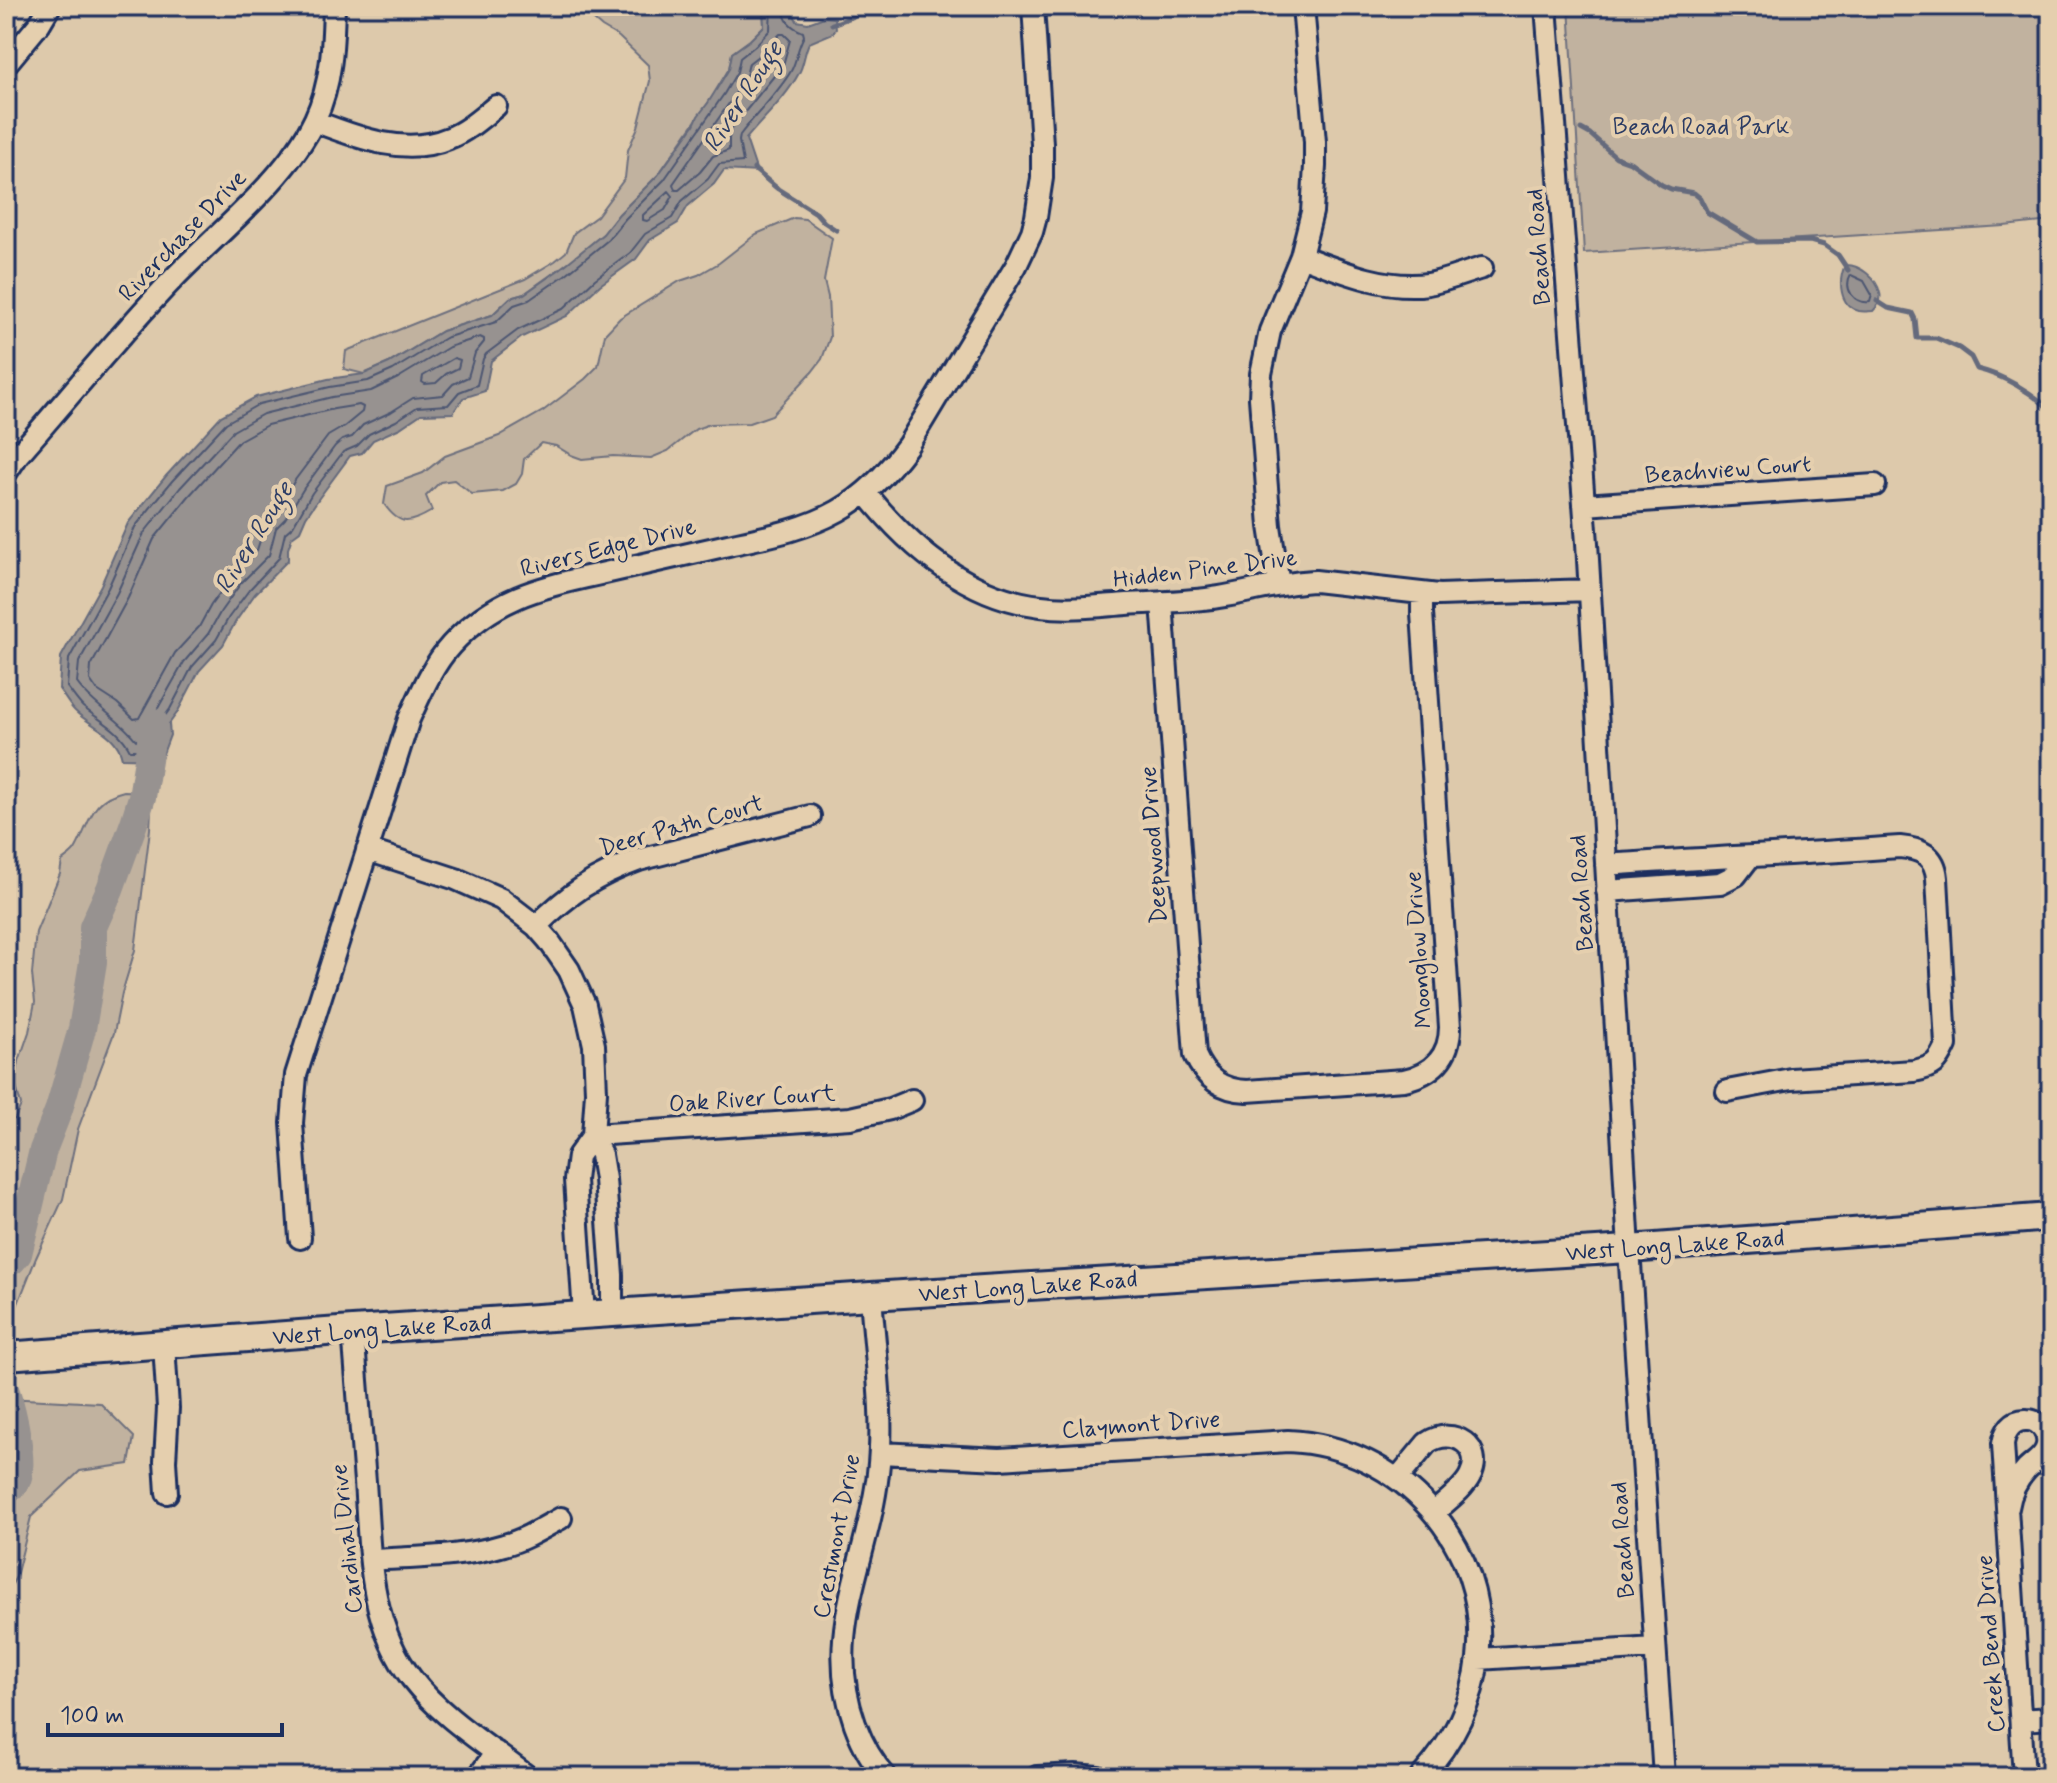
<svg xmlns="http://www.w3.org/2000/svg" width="2057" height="1783" viewBox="0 0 2057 1783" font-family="Mynerve,sans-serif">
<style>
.green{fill:#c1b29f;stroke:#6e707e;stroke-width:2}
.water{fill:#979290;stroke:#656a7c;stroke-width:2}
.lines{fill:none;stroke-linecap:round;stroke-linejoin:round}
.shore{stroke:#4d5772;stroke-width:2}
.stream{stroke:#656a7c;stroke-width:5}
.river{stroke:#979290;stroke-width:28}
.minor-casing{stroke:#1b2f5e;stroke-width:26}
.major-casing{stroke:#1b2f5e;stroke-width:32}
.minor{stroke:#e5cfae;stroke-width:20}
.major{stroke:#e5cfae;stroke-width:26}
.labels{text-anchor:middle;stroke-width:8;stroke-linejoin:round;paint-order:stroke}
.park-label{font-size:24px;fill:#2c3c64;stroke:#e5cfae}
.street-label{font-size:24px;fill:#1b2f5e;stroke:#e5cfae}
.water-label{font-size:26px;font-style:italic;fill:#2e3e66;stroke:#e5cfae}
</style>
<rect width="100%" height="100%" fill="#ddc9ab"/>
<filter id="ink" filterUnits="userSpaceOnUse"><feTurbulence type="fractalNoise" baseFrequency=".0125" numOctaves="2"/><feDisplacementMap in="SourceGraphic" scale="16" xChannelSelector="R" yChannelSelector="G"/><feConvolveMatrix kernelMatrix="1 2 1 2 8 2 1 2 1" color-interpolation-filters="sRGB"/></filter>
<g filter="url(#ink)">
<path class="green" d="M578 6H763L764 26 750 40 732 53 729 69 717 90 658 175 619 214 603 234 577 256 524 294 510 298 492 315 442 331 389 363 364 374 344 369 346 351 525 279 555 261 566 252 574 233 597 216 625 178 628 150 638 127 650 81 648 65 619 37 602 27Z
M1569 6H2051V221L2004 226 1584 253Z
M794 218 805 219 832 238 824 281 828 297 830 337 822 359 812 372 772 415 749 423 710 424 696 429 668 451 651 458 613 456 582 459 571 455 556 446 541 443 524 459 522 474 516 484 503 491 472 494 454 480 440 482 426 496 432 511C410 524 400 527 384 504L387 486 423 473 445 456 499 436 543 411 585 379 598 366 605 334 620 318 680 281 698 275 719 263 756 234Z
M124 791 152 792 150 829 135 950 122 993 114 1033 78 1129 63 1199 36 1258 10 1324H6V1122L15 1119 21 1105 15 1083 19 1061 29 1032 35 1002 32 974 36 932 60 874 62 861C67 857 73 854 76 848 91 821 90 799 124 791Z
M6 1398 100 1403 134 1437 129 1464 80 1471 31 1517 16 1577 6 1595Z"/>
<path class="water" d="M763 6H790L797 21 808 23 824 17 835 18 836 28 833 33 809 43C804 53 804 65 799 73 786 98 764 117 746 139L757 172 724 170 714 184 688 206 678 223 650 240 636 259 600 285 567 316 522 337 491 361 485 391 463 398 453 413 421 414 400 428 373 440 362 453 350 456 319 498 306 517 300 531 292 537 288 549V560L255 594 236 621 223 645 199 671 177 713 169 724 170 735 161 759 122 758C117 733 91 727 75 711 69 705 64 696 59 689L61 657 101 585 128 523 166 476 221 416 256 397 328 379 364 374 389 363 442 331 492 315 510 298 524 294 560 269 603 234 619 214 658 175 694 125 698 116 708 103 729 69 732 53 750 40 764 26Z
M1845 265C1859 264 1877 278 1880 293 1882 300 1878 306 1873 311 1869 311 1864 312 1859 311 1839 306 1838 281 1845 265Z"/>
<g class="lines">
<path class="shore" d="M771 6 770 30 755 46 740 58 737 72 724 94 664 180 625 219 608 240 565 275 529 300 514 305 496 322 445 338 393 370 368 381 330 387 259 404 226 423 172 481 135 527 108 588 69 659 67 687C72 693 77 701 83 707 100 721 119 729 130 750H155L162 734V720L170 709 192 667 216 640 229 617 249 590 279 558 285 533 293 526 312 493 343 452 357 446 369 434 396 421 417 407 448 405 459 392 477 385 483 359 486 354 518 330 563 309 595 279 630 253 645 234 672 218 682 201 708 179 719 164 743 162 739 141 740 135C756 113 777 95 791 71 797 61 797 48 804 36L803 32C790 27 784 20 783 6
M780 34H784L790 40 783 65 731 129 729 138V150L713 156 700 172 679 190H675L673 184 732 99 746 76 749 63 762 53Z
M669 191 673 196 665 210 647 221 643 220V215Z
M1851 275 1864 281 1872 295 1870 302C1854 304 1843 289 1851 275Z
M480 337 484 339V342L475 353 468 377 453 384 443 395 413 398 391 412 363 425 352 437 342 440 335 446 304 488 285 519 276 528 269 555 241 583 221 611 208 634 184 662 153 717 152 732 148 740H136C119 718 93 706 77 683L79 662 117 593 144 533 180 488 233 431 263 414 332 397 371 391 398 378 449 347Z
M454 358 460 360 458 368 446 374 436 383 425 384 422 382 423 376Z
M359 405 363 407 362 412 345 426 328 436 295 480 276 511 266 522 257 550 232 576 211 605 199 627 175 653 139 718 134 719 117 703 97 690 90 680 91 666 128 598 154 539 189 496 240 440 267 425 334 409Z"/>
<path class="stream" d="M832 24 852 17 858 12 880 11
M1581 129 1590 134 1616 157 1630 162 1662 185 1671 189 1694 193 1700 198 1707 212 1757 242 1810 241 1824 245 1838 255 1848 270
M754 169 778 189 816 213 824 222 836 230
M1877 301 1888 308 1912 313 1915 319 1917 338H1936L1959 348 1971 357 1977 369C2003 375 2031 392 2051 410"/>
<path class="river" d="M6 1262 12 1261 18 1254 43 1150 59 1109 82 1029 93 962V927L110 889 134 823 142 797 154 722
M6 1392C12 1409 26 1467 16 1482 13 1486 9 1488 6 1490"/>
<defs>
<path id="minor" d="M1546 6 1587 543 1629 1249 1664 1777
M6 64 40 23 50 6
M314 121C356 137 405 157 449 138 467 131 481 118 496 106
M1301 256C1340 271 1385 290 1428 284 1446 281 1464 273 1482 268
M6 473 18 455C70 396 120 334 175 277 221 230 287 178 315 119 332 83 333 44 334 6
M866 493C910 548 969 598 1041 606 1070 610 1099 606 1127 604 1158 602 1189 602 1219 597 1251 592 1283 582 1315 581L1439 595 1590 590
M1584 505 1875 485
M1279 585 1270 526 1260 398 1261 374 1270 331 1301 256 1312 212 1315 166V142L1303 6
M1162 602 1195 1055C1205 1078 1221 1090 1247 1091L1404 1080C1432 1074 1450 1057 1450 1027L1422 613V594
M367 850 456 879 501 899 536 926 549 941 569 970 585 1005 594 1045 596 1092 593 1135 601 1155 605 1179 612 1275V1314
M1606 865C1704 858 1802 854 1900 847 1921 849 1935 855 1937 878L1946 1045C1938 1063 1934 1067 1914 1071L1791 1079 1727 1091
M1607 891 1720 883 1736 875 1749 858
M536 926C569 894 594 876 639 860L810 816
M593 1135 850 1118 890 1109 912 1100
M300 1238 292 1123 296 1075 409 719C421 693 432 666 451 645 493 599 539 587 596 575 640 565 684 555 728 545 765 537 804 530 838 511 867 495 889 471 908 445L1016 266 1032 232 1036 217 1042 178V144L1033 6
M871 1296C875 1354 885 1415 878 1473 868 1563 822 1632 855 1724 862 1743 872 1762 886 1777
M584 1315 575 1180 578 1156 593 1135
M353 1330C357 1381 361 1431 365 1482 370 1550 368 1622 412 1679 443 1719 489 1746 528 1777
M164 1344 168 1408 165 1461 167 1493
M880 1453 1000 1459 1288 1441C1400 1446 1491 1544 1478 1658 1473 1704 1452 1743 1421 1777
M1398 1478 1427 1443C1454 1425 1485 1448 1470 1476 1463 1490 1445 1502 1434 1513
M2008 1508C2010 1493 2017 1480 2027 1469 2033 1463 2041 1459 2045 1451 2052 1438 2042 1420 2027 1420 2012 1419 2005 1431 2003 1444L2024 1777
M371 1560C415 1557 461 1558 504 1545 524 1540 543 1528 561 1518
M1478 1659 1655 1648
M2021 1720 2051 1718
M478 1777 496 1752
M1037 1777 1075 1775 1098 1777"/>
<path id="major" d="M6 1356 353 1330 871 1296 1629 1249 2051 1217"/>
</defs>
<use href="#minor" class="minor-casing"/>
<use href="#major" class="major-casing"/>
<use href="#minor" class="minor"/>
<use href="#major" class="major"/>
</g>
</g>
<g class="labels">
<g class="park-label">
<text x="1701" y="134">Beach Road Park</text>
</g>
<g class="street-label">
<text transform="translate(182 235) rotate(-46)" y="8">Riverchase Drive</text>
<text transform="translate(1538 247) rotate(-94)" y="8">Beach Road</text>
<text transform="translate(1728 469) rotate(-4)" y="8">Beachview Court</text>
<text transform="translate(608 547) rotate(-14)" y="8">Rivers Edge Drive</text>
<text transform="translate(1205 568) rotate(-7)" y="8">Hidden Pine Drive</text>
<text transform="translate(681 825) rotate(-16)" y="8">Deer Path Court</text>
<text transform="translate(1153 845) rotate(-94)" y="8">Deepwood Drive</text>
<text transform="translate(1581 893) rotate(-94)" y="8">Beach Road</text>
<text transform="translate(1418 950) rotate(-94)" y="8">Moonglow Drive</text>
<text transform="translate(752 1098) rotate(-4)" y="8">Oak River Court</text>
<text transform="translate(1675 1245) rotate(-4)" y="8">West Long Lake Road</text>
<text transform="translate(1028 1286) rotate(-4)" y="8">West Long Lake Road</text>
<text transform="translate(382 1329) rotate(-4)" y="8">West Long Lake Road</text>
<text transform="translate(1141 1424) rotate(-4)" y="8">Claymont Drive</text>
<text transform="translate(836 1536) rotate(-79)" y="8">Crestmont Drive</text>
<text transform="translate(346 1539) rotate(-96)" y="8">Cardinal Drive</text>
<text transform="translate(1622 1540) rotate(-94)" y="8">Beach Road</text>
<text transform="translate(1990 1644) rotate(-94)" y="8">Creek Bend Drive</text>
</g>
<g class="water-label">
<text transform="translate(742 96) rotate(-57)" y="9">River Rouge</text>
<text transform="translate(253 537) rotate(-58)" y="9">River Rouge</text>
</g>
</g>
<rect width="2057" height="1783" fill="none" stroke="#e5cfae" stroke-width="32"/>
<rect x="16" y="16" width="2025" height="1751" fill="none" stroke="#1b2f5e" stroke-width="3" filter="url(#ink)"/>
<path d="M48 1723v12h234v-12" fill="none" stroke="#1b2f5e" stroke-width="4"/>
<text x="60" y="1723" font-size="24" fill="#1b2f5e" stroke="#e5cfae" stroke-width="6" paint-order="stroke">100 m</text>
</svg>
